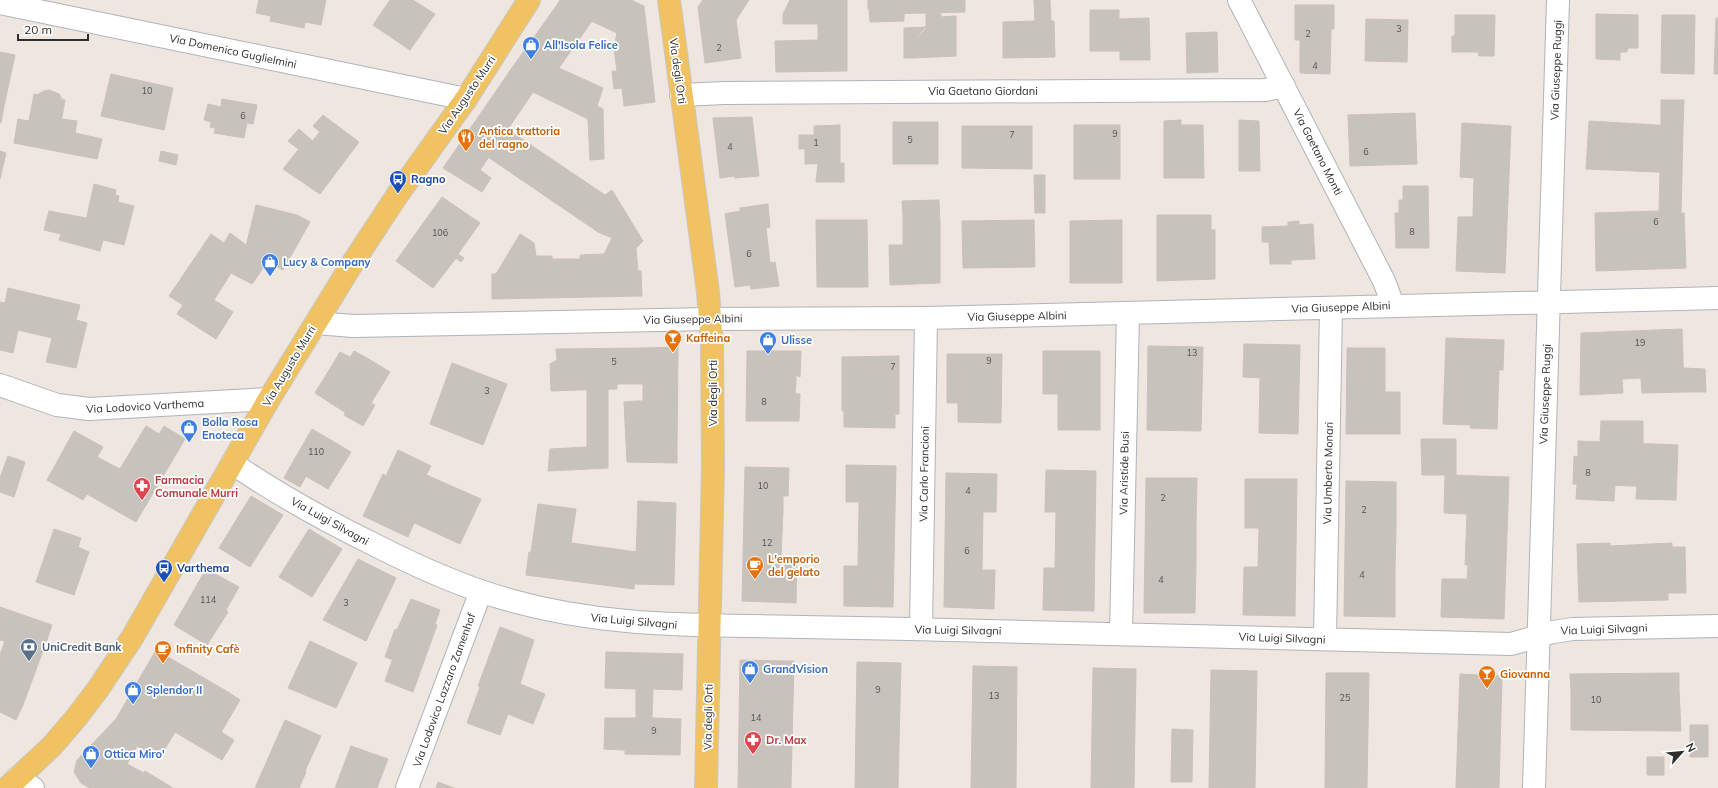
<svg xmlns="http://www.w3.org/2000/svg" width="1718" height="788" viewBox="0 0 1718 788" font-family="Mulish,sans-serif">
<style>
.building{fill:#c7c2bb;stroke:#cac2b9}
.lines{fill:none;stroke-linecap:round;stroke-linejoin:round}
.street-casing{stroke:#afb3bd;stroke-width:24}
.secondary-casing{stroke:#afb3bd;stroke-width:24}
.primary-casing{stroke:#c8c8c8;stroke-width:24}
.street{stroke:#fff;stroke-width:22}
.secondary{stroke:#fff;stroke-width:22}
.primary{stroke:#f1c261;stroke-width:22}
.labels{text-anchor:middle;stroke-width:3.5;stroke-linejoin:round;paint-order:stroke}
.number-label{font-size:9px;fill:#545250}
.shop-label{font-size:11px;font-weight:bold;fill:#366cbe;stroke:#fff;text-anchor:start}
.street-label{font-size:11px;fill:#2d2d2d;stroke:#fff}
.food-label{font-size:11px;font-weight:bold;fill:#c56008;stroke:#fff;text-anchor:start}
.transit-label{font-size:11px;font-weight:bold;fill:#164399;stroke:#fff;text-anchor:start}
.health-label{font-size:11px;font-weight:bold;fill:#be3a42;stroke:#fff;text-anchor:start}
.service-label{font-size:11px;font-weight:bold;fill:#4e5e75;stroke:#fff;text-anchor:start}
</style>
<rect width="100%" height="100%" fill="#eee6df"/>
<path class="building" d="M259 0H326L321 25 305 22 304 28 270 21 271 16 256 13Z
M390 0H413L435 14 410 50 373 25Z
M560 0H631L644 6 655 102 624 106 622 88 614 89 612 71H617L614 48 617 33 557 5Z
M703 0H749L736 20 741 58 705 63 698 7Z
M790 0H797V24H783V14Z
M797 0H847V9H797Z
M868 0H965V12L884 14V9H868Z
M1034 0H1050L1051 21H1035Z
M557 5 592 21 549 82 514 65Z
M1295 5H1334V29H1331L1330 74 1300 73V40H1295Z
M797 9H847V71L776 72 775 41 818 40V24H797Z
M884 9V14L904 13V21L870 22 869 10Z
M1090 10H1119V19L1149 18 1150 60H1120V51H1090Z
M926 13H941V17L956 16V56L913 58V51L908 46 926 29Z
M1596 14 1638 15V48H1628L1627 52H1620V60L1596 59Z
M1455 15H1495L1494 56H1479L1478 52H1452V36H1455Z
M1662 15H1695L1694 74 1661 73Z
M1716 18H1718V74H1714Z
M1366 19 1408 20 1407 62 1365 61Z
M1035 21H1054L1055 57 1003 58V22Z
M926 27 908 46 913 51V58H904V28Z
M1217 32 1218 72 1187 73 1186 33Z
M0 52 15 55 4 106 0 105Z
M514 65 542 79 480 170 491 178 482 192 443 168Z
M559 68 603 88 597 106 549 82Z
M111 74 173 88 164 130 101 116Z
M542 79 603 109 604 159 590 160 588 119 533 92Z
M49 90 59 94 62 99 65 100 62 117 55 116 56 106 40 103 37 124 60 129 62 119 77 121 74 139 32 133 34 122 29 121 34 94 37 95 44 91Z
M222 99 257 105 253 124 247 123 244 138 214 133 215 129H219L221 117 213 115 211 122 204 120 208 104 221 107Z
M1661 100H1684L1683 127 1661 125Z
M40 103 56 106 55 116 62 117 60 129 37 124Z
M0 105 4 106 1 123H0Z
M1415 113 1417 164 1350 166 1348 115Z
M213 115 221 117 219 129 210 127Z
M323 115 359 142 320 194 283 169 298 150 306 155 315 143 313 140 320 132 313 126Z
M752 117 759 176 735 178V176L720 178 713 118Z
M18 119 34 122 32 133 74 139 75 133 102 139 97 159 14 143Z
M1181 120V125H1203L1204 178H1164V121Z
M1239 120 1259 121 1260 171H1239Z
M1589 121 1622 123 1621 128 1596 126 1594 166 1678 170 1680 131 1657 130V125L1683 127 1682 173 1586 169Z
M893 122H938V164H893Z
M1462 123 1511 126 1505 273 1456 271 1458 217H1473L1474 178 1460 177Z
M1622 123 1657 125V130L1680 131 1678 170 1594 166 1596 126 1621 128Z
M840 125V163L805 164V149H799V135H814V126Z
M1074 125H1120V179H1074Z
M962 126H1032V169L962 168Z
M299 129 315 143 306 155 288 141Z
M507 129 605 195 612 190 643 241 636 248 598 232 488 157Z
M0 151 6 153 0 179Z
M161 151 178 155 176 165 159 161Z
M840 163H844V182H816L818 164Z
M1660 172 1682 173 1681 213 1659 214Z
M1034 175H1045V213H1035Z
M94 184 116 190 115 195 119 196 118 202 134 206 124 245 103 240 108 221 87 216Z
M1403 186H1428L1429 248H1396L1395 213H1399V200H1403Z
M442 197 480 223 458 254 464 258 461 262 456 258 433 288 396 261Z
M939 200 940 223 926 224V213L903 215 902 201Z
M768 204 770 227 766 228 770 263 775 262 779 286 751 289 750 285 735 287 725 214 740 211V208Z
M256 205 297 215 310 222 283 270 266 260 276 247 266 240 257 253 246 246Z
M49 211 86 218 83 231 64 225 61 234 44 230Z
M1659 211V214L1684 213 1686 268 1596 271 1595 213Z
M926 213V224L940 223V283L890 285 889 245H903V215Z
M1157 215H1211V229H1200V225L1169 224V231H1157Z
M87 216 94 218 89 237 103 240 100 251 59 240 64 225 83 231Z
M94 218 108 221 103 240 89 237Z
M816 220H867L868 287H817Z
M1034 220 1035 267 963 268 962 221Z
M1122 220V283H1070V221Z
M1299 221V225L1313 224 1315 259 1291 260V264H1270L1269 242H1262V227L1288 226V222Z
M1169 224 1200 225V229L1215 230V279L1157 281V231H1169Z
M230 233 268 261 252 284 231 273 214 300 233 312 216 339 177 314 183 305 169 296 211 234 224 243Z
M520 234 534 243 536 256H552V259H580V255L604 254 612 238 636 248 638 271H641L642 296 492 299V274H496Z
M266 240 276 247 266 260 257 253Z
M8 288 80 305 76 320 87 323 76 368 46 362 52 338 18 330 13 353 0 350V302L5 303Z
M1682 329 1684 392 1642 393 1641 378 1622 379 1623 393 1580 395 1581 333Z
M1446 338 1504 340 1503 370H1499L1497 429 1470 428 1471 425 1443 424Z
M1244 344 1300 345 1298 434 1259 433 1260 378 1243 377Z
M1148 346 1203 347 1201 431 1147 430Z
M678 347 677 449 648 448V437H636V401H639V406H659V377H643V384H617V389L579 390V386H561L560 371H577V366L645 365V348Z
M645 348V365L577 366V371H560L561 386H579V390L551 391 550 364 557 360 556 349Z
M1347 348H1385V392H1400V434H1346Z
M354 351 367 358 349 388 336 381Z
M747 351H801L800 377 796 375V383H774V408H786V393L800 394 799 421H746Z
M1043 351H1100V430H1058V394H1043Z
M340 352 350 357 336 381 349 388 367 358 390 372 371 403 375 405 363 426 344 415 349 408 324 391 336 371 331 367Z
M947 354H1002L1001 423 958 422V403H947Z
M899 356V414H895V428L844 427V411H842V357Z
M452 363 507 384 483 445 430 424Z
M331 367 336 371 324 391 349 408 346 413 315 393Z
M1683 368 1705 369 1706 392H1684Z
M643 377H659V406H639V401H643Z
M774 383H796L795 394 786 393V408H774Z
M608 389V468L548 471 550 449 587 447V390Z
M636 401V437H648V448L677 449V463L627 462 624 402Z
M1601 421H1643V444L1600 442Z
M146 426 159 434 164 426 185 439 136 522 87 494 83 500 47 480 74 431 103 447 97 457 120 469Z
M312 429 351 452 328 489 290 467Z
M1421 439H1456V475H1422Z
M1578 441 1678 445 1676 500 1636 499 1637 486 1660 487 1661 458H1643L1642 465 1608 464 1607 485H1615L1614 501 1576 499 1577 484H1573L1574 456 1578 457Z
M398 450 431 466 426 475 415 470 395 514 414 523 408 537 363 516 383 474 386 476Z
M8 456 25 462 14 497 0 492V478Z
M1643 458H1661L1660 487 1607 485 1608 464 1642 465Z
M846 465 896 466 893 607 844 606V566H858L859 502H846Z
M290 467 306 476 300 487 284 478Z
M745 467 789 468 788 496 760 495V511H783L781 557H770L769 589H782L783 557 797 558 796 603 742 601Z
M415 470 481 499 460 544 395 514Z
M1046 470 1096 471 1094 611 1043 610 1044 568H1055L1056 512H1045Z
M946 473 997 474 996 512H983L982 570H995L994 609 944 607Z
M1445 475 1509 477 1504 619 1441 617 1442 579H1463V590H1472V598H1485V580H1467L1468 565H1465L1467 514 1444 513Z
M1146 478H1197L1196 526 1183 525 1182 565H1196L1195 613H1144Z
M1245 479H1297L1295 616 1243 615 1244 567H1258L1259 528H1245Z
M1346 481 1396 482V530L1380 529V569H1395V617L1344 616Z
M760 495H783V511H760Z
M251 496 283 515 250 567 219 548Z
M638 501 676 503 674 585 635 584Z
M538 504 576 509 571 543 637 552 634 589 526 575 529 552H531Z
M1183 525 1196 526V565H1182Z
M54 529 81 538 78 547 89 552 74 595 36 582Z
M309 529 342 549 312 597 279 577Z
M1380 529 1396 530 1395 569H1380Z
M1610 543V546L1672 543V568H1668V600L1579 602 1577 544Z
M1671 547H1685L1686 593H1668V568H1672Z
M770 557H783L782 589H769Z
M358 559 396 578 366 641 323 620Z
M206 569 239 587 226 610 228 612 207 645 174 625Z
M1463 579 1485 580V598H1472V590H1463Z
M411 599 419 602 402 641H399L393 660 385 657 395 629 397 630Z
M419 602 440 610 435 624 437 625 413 692 385 681 399 641H402Z
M0 607 52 625 48 637 0 620Z
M0 620 11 624 5 641 0 640Z
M11 624 48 637 23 705 0 696V655Z
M500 627 534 640 520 684 545 694 533 724 508 714 500 735 467 723 480 687 478 686Z
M310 641 357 663 336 708 288 688Z
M156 650 228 692 206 726 174 705 146 751 137 746 127 764 144 773 145 771 173 788H90L81 783 74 772 77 760 116 719Z
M606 652 683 654 682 690 653 689 652 718 681 719 680 755 625 754V750L604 749 605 718H636V714H645L646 698H636V689L605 688Z
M740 660 785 661 783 788H738Z
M785 661H794L791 788H783Z
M857 662 901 663 898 788H855Z
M973 666 1017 667 1016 788H971Z
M1093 668 1136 669 1134 788H1091Z
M1211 670 1257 671 1255 788H1209Z
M1326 673H1369L1367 788H1325Z
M1679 673V690L1571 691 1570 674Z
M1460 674 1502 676 1499 788H1456Z
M1679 690 1681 731 1571 730V691Z
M228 692 240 700 220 734 206 726Z
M0 696 23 705 16 720 0 712Z
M636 698H646L645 714H636Z
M174 705 193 716 192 718 220 734 221 732 234 740 222 760 175 732 159 759 146 751Z
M285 720 321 736 305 771 306 772 299 788H255Z
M1690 725H1708V757H1690Z
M1172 729 1193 730 1192 782H1171Z
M351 746 388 759 377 788H335Z
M1647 757H1664V775H1647Z
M438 782 454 788H436Z"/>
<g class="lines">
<defs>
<path id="street" d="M1239 0 1384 281 1393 305
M0 3 466 99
M681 95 724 93 1265 90 1284 86
M316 323 353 326 710 319 926 318 1718 298
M0 385 57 405 89 409 269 399
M232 463C277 494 326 521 375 545 418 567 462 587 509 600 592 623 666 625 751 626 804 627 857 628 910 629 1111 633 1311 639 1511 644L1553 632 1573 629 1718 626
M921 629 926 318
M1121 633 1128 314
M1325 639 1331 308
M407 788 481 591
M1534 788 1558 0"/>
<path id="secondary" d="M17 778 33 788"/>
<path id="primary" d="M669 0 708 292 712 345 713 467 706 788
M7 788 52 746 76 718 98 689 132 638 269 399 352 264 398 194 466 99 529 0"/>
</defs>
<use href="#street" class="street-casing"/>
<use href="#secondary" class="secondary-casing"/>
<use href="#primary" class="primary-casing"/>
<use href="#street" class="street"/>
<use href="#secondary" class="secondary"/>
<use href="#primary" class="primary"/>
</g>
<defs>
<symbol id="shop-pin" viewBox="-11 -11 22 30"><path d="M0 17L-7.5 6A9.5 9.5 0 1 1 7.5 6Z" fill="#3f7fe0" stroke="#fff"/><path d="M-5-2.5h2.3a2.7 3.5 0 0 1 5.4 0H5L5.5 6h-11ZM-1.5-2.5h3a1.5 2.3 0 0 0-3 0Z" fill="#fff"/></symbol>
<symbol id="restaurant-pin" viewBox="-11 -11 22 30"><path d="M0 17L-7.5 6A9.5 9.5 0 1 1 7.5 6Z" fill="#e8710a" stroke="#fff"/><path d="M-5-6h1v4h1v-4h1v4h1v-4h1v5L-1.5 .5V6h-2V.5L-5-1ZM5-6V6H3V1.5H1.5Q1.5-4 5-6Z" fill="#fff"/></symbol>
<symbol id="bus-pin" viewBox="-11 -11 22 30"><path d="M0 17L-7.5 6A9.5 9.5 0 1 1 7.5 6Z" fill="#1a4fb4" stroke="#fff"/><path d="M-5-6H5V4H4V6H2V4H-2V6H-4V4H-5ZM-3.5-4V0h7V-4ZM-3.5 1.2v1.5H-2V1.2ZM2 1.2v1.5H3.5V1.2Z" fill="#fff"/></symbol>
<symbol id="bar-pin" viewBox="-11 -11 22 30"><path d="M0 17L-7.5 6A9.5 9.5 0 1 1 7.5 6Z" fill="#e8710a" stroke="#fff"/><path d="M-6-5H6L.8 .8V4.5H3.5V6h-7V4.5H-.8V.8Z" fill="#fff"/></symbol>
<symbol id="pharmacy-pin" viewBox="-11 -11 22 30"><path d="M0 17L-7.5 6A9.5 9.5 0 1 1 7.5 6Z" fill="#e0444e" stroke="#fff"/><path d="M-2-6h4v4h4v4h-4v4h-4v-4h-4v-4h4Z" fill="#fff"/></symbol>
<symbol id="cafe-pin" viewBox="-11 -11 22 30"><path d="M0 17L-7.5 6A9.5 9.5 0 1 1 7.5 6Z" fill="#e8710a" stroke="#fff"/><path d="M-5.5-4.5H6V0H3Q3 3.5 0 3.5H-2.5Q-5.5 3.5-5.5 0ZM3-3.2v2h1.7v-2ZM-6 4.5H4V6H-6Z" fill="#fff"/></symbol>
<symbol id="bank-pin" viewBox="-11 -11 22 30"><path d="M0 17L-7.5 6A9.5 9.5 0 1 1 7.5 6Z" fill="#5c6f8a" stroke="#fff"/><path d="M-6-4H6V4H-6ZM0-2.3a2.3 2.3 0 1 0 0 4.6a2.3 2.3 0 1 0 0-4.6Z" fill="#fff"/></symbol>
</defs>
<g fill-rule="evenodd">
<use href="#shop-pin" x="521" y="35" width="20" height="27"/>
<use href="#restaurant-pin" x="456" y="127" width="20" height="27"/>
<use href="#bus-pin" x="388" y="169" width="20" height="27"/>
<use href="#shop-pin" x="260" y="252" width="20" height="27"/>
<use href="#bar-pin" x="663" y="328" width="20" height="27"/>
<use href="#shop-pin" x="758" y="330" width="20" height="27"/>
<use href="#shop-pin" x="179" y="418" width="20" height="27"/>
<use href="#pharmacy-pin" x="132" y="476" width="20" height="27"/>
<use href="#cafe-pin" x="745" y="555" width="20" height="27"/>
<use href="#bus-pin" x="154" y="558" width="20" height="27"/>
<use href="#bank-pin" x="19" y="637" width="20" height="27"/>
<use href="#cafe-pin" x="153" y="639" width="20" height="27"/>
<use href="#shop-pin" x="740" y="659" width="20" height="27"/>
<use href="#bar-pin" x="1477" y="664" width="20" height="27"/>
<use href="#shop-pin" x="123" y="680" width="20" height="27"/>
<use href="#pharmacy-pin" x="743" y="730" width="20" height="27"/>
<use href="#shop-pin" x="81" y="744" width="20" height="27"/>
</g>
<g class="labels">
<g class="number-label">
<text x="1399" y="32">3</text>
<text x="1308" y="37">2</text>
<text x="719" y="51">2</text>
<text x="1315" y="69">4</text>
<text x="147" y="94">10</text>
<text x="243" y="119">6</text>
<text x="1115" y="137">9</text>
<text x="1012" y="138">7</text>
<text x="910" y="143">5</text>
<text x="816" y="146">1</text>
<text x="730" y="150">4</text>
<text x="1366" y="155">6</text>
<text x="1656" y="225">6</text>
<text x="1412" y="235">8</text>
<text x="440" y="236">106</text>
<text x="749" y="257">6</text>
<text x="1640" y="346">19</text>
<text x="1192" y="356">13</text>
<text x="989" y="364">9</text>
<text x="614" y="365">5</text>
<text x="893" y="370">7</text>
<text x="487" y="394">3</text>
<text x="764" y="405">8</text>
<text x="316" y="455">110</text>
<text x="1588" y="476">8</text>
<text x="763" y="489">10</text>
<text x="968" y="494">4</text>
<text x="1163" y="501">2</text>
<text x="1364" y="513">2</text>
<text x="767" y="546">12</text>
<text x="967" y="554">6</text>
<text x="1362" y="578">4</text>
<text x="1161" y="583">4</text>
<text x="208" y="603">114</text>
<text x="346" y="606">3</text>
<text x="878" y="693">9</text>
<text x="994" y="699">13</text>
<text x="1345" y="701">25</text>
<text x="1596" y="703">10</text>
<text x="756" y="721">14</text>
<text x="654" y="734">9</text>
</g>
<g class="shop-label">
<text x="544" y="49">All'Isola Felice</text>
<text x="283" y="266">Lucy &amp; Company</text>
<text x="781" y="344">Ulisse</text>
<text x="202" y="426">Bolla Rosa<tspan x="202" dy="13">Enoteca</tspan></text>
<text x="763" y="673">GrandVision</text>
<text x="146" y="694">Splendor II</text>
<text x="104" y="758">Ottica Miro'</text>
</g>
<g class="street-label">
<text transform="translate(233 51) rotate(12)" y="4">Via Domenico Guglielmini</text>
<text transform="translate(1556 70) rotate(-88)" y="4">Via Giuseppe Ruggi</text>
<text transform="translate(678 71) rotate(82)" y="4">Via degli Orti</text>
<text x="983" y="95">Via Gaetano Giordani</text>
<text transform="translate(467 95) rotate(-56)" y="4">Via Augusto Murri</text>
<text transform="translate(1318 152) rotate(63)" y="4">Via Gaetano Monti</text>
<text transform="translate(1341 307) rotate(-2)" y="4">Via Giuseppe Albini</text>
<text transform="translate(1017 316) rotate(-1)" y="4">Via Giuseppe Albini</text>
<text transform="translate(693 319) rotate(-1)" y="4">Via Giuseppe Albini</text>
<text transform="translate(289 366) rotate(-59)" y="4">Via Augusto Murri</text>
<text transform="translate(713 393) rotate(-90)" y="4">Via degli Orti</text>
<text transform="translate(1545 394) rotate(-88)" y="4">Via Giuseppe Ruggi</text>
<text transform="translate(145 406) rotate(-3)" y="4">Via Lodovico Varthema</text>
<text transform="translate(1124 473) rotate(-89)" y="4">Via Aristide Busi</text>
<text transform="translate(1328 473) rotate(-89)" y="4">Via Umberto Monari</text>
<text transform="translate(924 474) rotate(-89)" y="4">Via Carlo Francioni</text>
<text transform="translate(330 521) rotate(29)" y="4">Via Luigi Silvagni</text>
<text transform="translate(634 621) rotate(5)" y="4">Via Luigi Silvagni</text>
<text transform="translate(1604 629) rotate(-2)" y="4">Via Luigi Silvagni</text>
<text transform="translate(958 630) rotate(1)" y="4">Via Luigi Silvagni</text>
<text transform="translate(1282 638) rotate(2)" y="4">Via Luigi Silvagni</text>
<text transform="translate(444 690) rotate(-70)" y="4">Via Lodovico Lazzaro Zamenhof</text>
<text transform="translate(708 717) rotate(-89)" y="4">Via degli Orti</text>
</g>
<g class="food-label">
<text x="479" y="135">Antica trattoria<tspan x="479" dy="13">del ragno</tspan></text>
<text x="686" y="342">Kaffeina</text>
<text x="768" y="563">L'emporio<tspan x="768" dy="13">del gelato</tspan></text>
<text x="176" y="653">Infinity Cafè</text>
<text x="1500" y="678">Giovanna</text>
</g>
<g class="transit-label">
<text x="411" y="183">Ragno</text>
<text x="177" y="572">Varthema</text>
</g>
<g class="health-label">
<text x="155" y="484">Farmacia<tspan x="155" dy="13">Comunale Murri</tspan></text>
<text x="766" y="744">Dr. Max</text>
</g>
<g class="service-label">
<text x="42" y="651">UniCredit Bank</text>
</g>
</g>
<g transform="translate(1682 752) rotate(63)" stroke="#ffffff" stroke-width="3" paint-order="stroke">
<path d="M0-3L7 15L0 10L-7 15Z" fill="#2d2d2d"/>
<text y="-6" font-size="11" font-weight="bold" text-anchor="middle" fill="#2d2d2d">N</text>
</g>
<path d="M18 34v6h70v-6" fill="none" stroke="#2d2d2d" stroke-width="2"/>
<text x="24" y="34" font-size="12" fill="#2d2d2d" stroke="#ffffff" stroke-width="3" paint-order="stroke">20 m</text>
</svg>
